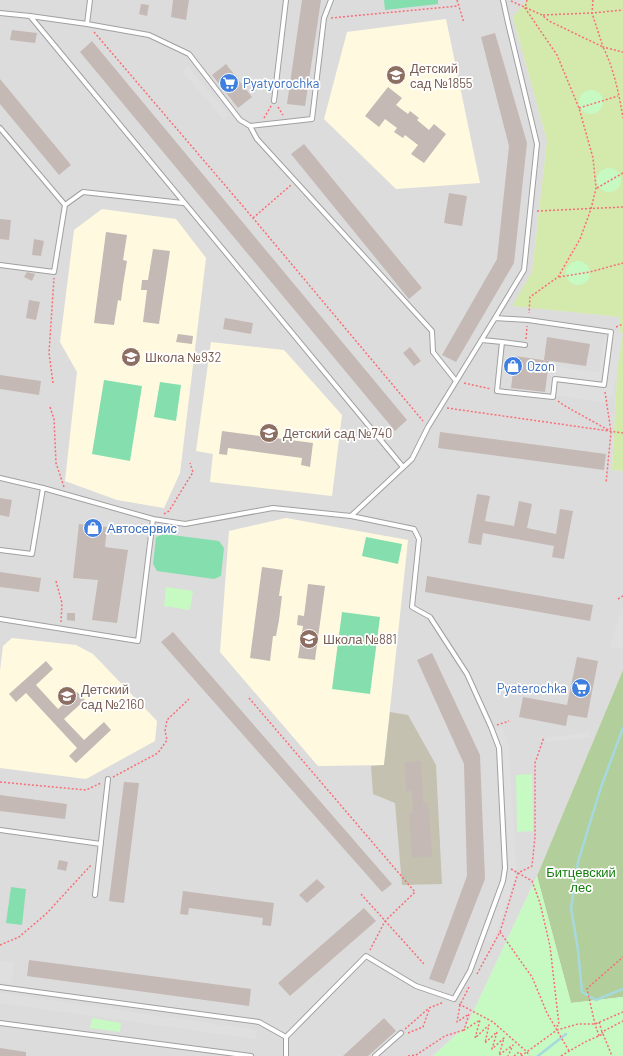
<svg xmlns="http://www.w3.org/2000/svg" width="623" height="1056" viewBox="0 0 623 1056" font-family="Barlow,sans-serif">
<style>
.residential{fill:#dddcdc}
.education{fill:#fffadf}
.construction{fill:#c4c1b1}
.grass{fill:#d4e9ac}
.forest{fill:#b2ce9b}
.park{fill:#c7f9c3}
.pitch{fill:#84dead}
.parking{fill:#dfdfdf}
.lines{fill:none;stroke-linecap:round;stroke-linejoin:round}
.stream{stroke:#a6d9dd;stroke-width:2.5}
.building{fill:#c4b9b5}
.service-casing{stroke:#a0a0a0;stroke-width:6}
.path{stroke:#f86e76;stroke-width:1.5;stroke-dasharray:2 2;stroke-linecap:butt}
.service{stroke:#fff;stroke-width:4}
.labels{text-anchor:middle;stroke-width:3.5;stroke-linejoin:round;paint-order:stroke}
.education-label{font-size:13px;fill:#785e54;stroke:#fff;text-anchor:start}
.shop-label{font-size:13px;fill:#366cbe;stroke:#fff;text-anchor:start}
.park-label{font-size:13px;fill:#157d0d;stroke:#fff}
</style>
<rect width="100%" height="100%" fill="#f0ebe5"/>
<path class="residential" d="M0 0H527L513 17 547 141 532 272 513 306 620 317 612 470 623 471V670L537 876 466 1027 458 1033 433 1056H0Z"/>
<path class="education" d="M446 19 480 183 396 189 324 119 347 32Z
M102 209 176 219 206 258 180 473 164 508 117 500 65 481 77 372 60 342 74 230Z
M211 342 284 350 342 415 332 496 210 482 213 454 196 451Z
M286 518 408 540 384 765 318 766 220 652 229 531Z
M12 638 76 645 93 654 157 721 155 741 86 779 0 768V671L3 646Z"/>
<path class="construction" d="M390 712 408 715 436 765 442 884 402 885 395 803 373 794 371 766 384 765Z"/>
<path class="grass" d="M527 0H623V471L612 470 620 317 512 306 532 272 547 141 513 17Z"/>
<path class="forest" d="M623 670V997L571 1003 537 876Z"/>
<path class="park" d="M579 102a12 12 0 1 1 24 0a12 12 0 1 1-24 0Z
M597 180a12 12 0 1 1 24 0a12 12 0 1 1-24 0Z
M566 273a12 12 0 1 1 24 0a12 12 0 1 1-24 0Z
M166 587 193 591 190 610 164 606Z
M532 774 533 831 517 832 516 775Z
M537 876 571 1003 623 997V1056H433L458 1033 466 1027Z
M92 1018 121 1023 120 1032 90 1028Z"/>
<path class="pitch" d="M384 0H438V4L385 10Z
M104 380 142 386 130 461 92 454Z
M160 382 181 385 176 421 154 417Z
M164 534 219 541 224 548 221 576 214 579 157 571 153 564 156 537Z
M366 537 402 544 398 564 362 556Z
M342 612 380 617 370 694 332 689Z
M11 887 26 889 22 925 6 923Z"/>
<path class="parking" d="M188 66 229 115 223 119 182 71Z
M605 331 623 333 613 397 606 396V403L548 394 553 366 599 373Z
M623 606V648H610L614 633Z
M502 727 509 747 516 866 514 881 493 942 486 940 506 880 509 866 502 748 495 730Z
M589 732 590 737 545 742V738Z
M0 961 14 963 11 984 0 983Z
M0 993 257 1030 256 1039 0 1003Z"/>
<g class="lines">
<path class="stream" d="M623 728 601 787 578 862 571 908 578 950 582 992 596 1000 623 989
M538 1056 566 1034"/>
</g>
<path class="building" d="M173 0H189L186 20 171 17Z
M302 0H321L305 106 287 104Z
M141 4 149 5 147 16 139 14Z
M12 30 37 33 35 43 10 40Z
M495 33 527 143 514 263 456 362 442 355 497 259 509 146 481 37Z
M92 41 407 420 395 431 80 52Z
M226 64 252 97 238 108 212 75Z
M0 79 71 165 59 175 0 104Z
M388 87 402 98 396 105 408 114 410 111 419 118 417 120 429 130 434 124 446 134 424 163 411 154 418 145 405 135 403 138 394 132 397 128 385 119 379 127 365 116Z
M304 144 422 288 409 299 291 154Z
M449 193 467 196 462 226 444 223Z
M0 219 11 220 9 240 0 239Z
M106 232 127 235 123 260 127 261 123 285 121 301 118 300 114 325 94 323Z
M34 239 44 241 41 256 32 255Z
M153 249 170 251 159 324 143 322 147 290H141L142 280H148Z
M27 272 35 274 32 281 24 277Z
M29 300 40 302 36 320 26 318Z
M225 318 253 323 251 334 223 329Z
M178 334 193 336 192 344 176 342Z
M547 337 590 344 586 366 544 360Z
M410 347 421 361 414 366 403 353Z
M515 356 549 361 545 392 511 388Z
M0 375 41 381 39 395 0 389Z
M222 431 313 443 310 467 301 465 302 458 228 448 227 455 219 454Z
M440 432 606 454 604 470 438 448Z
M477 494 490 496 485 521 514 526 519 501 532 504 527 528 556 534 560 509 573 511 564 559 552 557 554 546 483 533 481 545 468 543Z
M0 498 12 500 9 517 0 515Z
M79 524 107 527 105 547 128 550 117 623 92 620 98 580 73 578Z
M262 567 283 570 279 596H282L279 620 276 636H273L270 661 250 658Z
M0 572 41 578 39 592 0 587Z
M427 576 593 605 590 621 425 592Z
M308 584 325 586 315 660 298 658 303 626 297 625 298 615 304 616Z
M67 613H75V621L67 620Z
M173 632 392 884 382 892 161 642Z
M432 653 480 755 485 879 444 984 429 979 467 876 464 764 417 660Z
M577 657 598 661 587 718 568 715 566 726 519 717 523 697 567 705Z
M46 661 53 669 36 685 58 709 77 692 85 700 64 719 84 740 104 722 111 730 76 763 69 756 77 748 26 693 16 702 9 694Z
M421 761 423 803H428L432 856 412 858 409 813H413L412 791H406L405 762Z
M124 782 139 783 124 903 109 901Z
M0 795 67 804 65 819 0 811Z
M59 860 68 862 66 871 57 869Z
M317 879 325 887 307 903 299 895Z
M183 891 274 903 271 926 262 925 263 918 189 908 188 915 180 914Z
M364 908 376 921 290 996 278 983Z
M29 960 251 989 249 1006 27 976Z
M384 1018 396 1031 368 1056H343Z
M0 1048 26 1052V1056H0Z"/>
<g class="lines">
<defs>
<path id="service" d="M0 13 30 16 87 24 149 35 189 54 240 120 250 126 257 139 432 331 433 352 456 381
M30 16 403 467
M87 24 90 0
M274 101 286 0
M250 126 312 119 324 18 331 0
M0 128 65 205
M0 265 54 272 65 205 83 192 183 203
M495 318 528 320 611 332 604 385 555 379 553 397 497 391 502 342 525 345
M482 340 502 342
M0 478 43 488 153 519 185 524 273 508 351 516 414 529 419 539 412 607 430 617 467 674 491 727 499 748 505 868 503 881 470 971 454 999 416 986 366 956 286 1037V1056
M351 516 412 459 428 427 495 318 524 270 537 144 508 23 503 0
M0 550 32 554 43 488
M0 619 138 641 153 519
M0 830 101 844
M95 895 108 779
M0 987 259 1022 286 1037
M0 1023 251 1056
M375 1056 401 1033"/>
</defs>
<use href="#service" class="service-casing"/>
<path class="path" d="M457 0 464 23
M527 0 525 8 557 55 579 108 593 158 596 188 591 209 580 239 558 277 530 297 529 313
M593 0 592 13 603 47 623 52
M511 1 542 15 549 21 603 47C614 69 619 94 623 118
M543 15 592 13 623 10
M331 18 458 6
M94 32 253 218 423 421
M278 107 283 115
M579 108 618 96
M264 118 271 106
M597 188 623 173
M537 211 623 207
M253 218 291 185
M559 277 590 272 623 263
M616 327 623 324
M526 339 527 326
M53 383 49 353 54 278
M464 383 491 389
M605 392 611 432 606 483
M558 401 565 406 610 431
M50 407 54 419 56 463 64 487
M447 408 623 433
M164 514 169 511 193 472 190 463
M56 581 62 603 61 622
M618 599 623 596
M249 698 415 892 385 921 370 950
M497 725 509 721
M113 777 158 753 167 740 165 731 167 720 189 699
M0 782 86 790 101 783
M511 869 532 881 540 903 550 946 559 1025 555 1027
M361 894 424 964
M500 932 532 977 547 1013 569 1051
M0 945 19 937 46 914 92 864
M477 974 500 932 518 873 532 866 535 837V763L544 737
M469 987 460 1005 457 1022 469 1014 464 1030 480 1020 475 1038 489 1025 485 1043 497 1032 492 1049 504 1038 499 1055 513 1045 508 1056
M459 1004 493 1022 527 1052 529 1056
M599 1022 602 1032
M405 1029 429 1008 444 1002
M408 1033 423 1027 429 1010
M603 1034 612 1056
M599 1036 595 1024 587 989 591 985 623 957
M408 1056 416 1055 445 1036 464 1030
M514 1056 519 1052 522 1055
M521 1056 557 1030 578 1024H595L623 1012
M561 1056 585 1042 603 1034 602 1032 623 1021"/>
<use href="#service" class="service"/>
</g>
<defs>
<symbol id="school-disc" viewBox="-11 -11 22 22"><circle r="9.5" fill="#8d6e63" stroke="#fff"/><path d="M0-5L7-2L0 1L-7-2ZM-4 1L0 2.5L4 1V4Q0 6-4 4Z" fill="#fff"/></symbol>
<symbol id="supermarket-disc" viewBox="-11 -11 22 22"><circle r="9.5" fill="#3f7fe0" stroke="#fff"/><path d="M-6-5.5h2.5l.6 2H6L4.5 2H-2.5L-4.4-4H-6ZM-1.5 3.2a1.3 1.3 0 1 0 .1 0ZM3 3.2a1.3 1.3 0 1 0 .1 0Z" fill="#fff"/></symbol>
<symbol id="shop-disc" viewBox="-11 -11 22 22"><circle r="9.5" fill="#3f7fe0" stroke="#fff"/><path d="M-5-2.5h2.3a2.7 3.5 0 0 1 5.4 0H5L5.5 6h-11ZM-1.5-2.5h3a1.5 2.3 0 0 0-3 0Z" fill="#fff"/></symbol>
</defs>
<g fill-rule="evenodd">
<use href="#school-disc" x="385" y="64" width="22" height="22"/>
<use href="#supermarket-disc" x="218" y="72" width="22" height="22"/>
<use href="#school-disc" x="120" y="346" width="22" height="22"/>
<use href="#shop-disc" x="502" y="355" width="22" height="22"/>
<use href="#school-disc" x="258" y="422" width="22" height="22"/>
<use href="#shop-disc" x="82" y="517" width="22" height="22"/>
<use href="#school-disc" x="298" y="628" width="22" height="22"/>
<use href="#supermarket-disc" x="570" y="677" width="22" height="22"/>
<use href="#school-disc" x="56" y="685" width="22" height="22"/>
</g>
<g class="labels">
<g class="education-label">
<text x="410" y="73">Детский<tspan x="410" dy="15">сад №1855</tspan></text>
<text x="145" y="362">Школа №932</text>
<text x="283" y="438">Детский сад №740</text>
<text x="323" y="644">Школа №881</text>
<text x="81" y="694">Детский<tspan x="81" dy="15">сад №2160</tspan></text>
</g>
<g class="shop-label">
<text x="243" y="88">Pyatyorochka</text>
<text x="527" y="371">Ozon</text>
<text x="107" y="533">Автосервис</text>
<text x="567" y="693" text-anchor="end">Pyaterochka</text>
</g>
<g class="park-label">
<text x="581" y="877">Битцевский<tspan x="581" dy="15">лес</tspan></text>
</g>
</g>
</svg>
